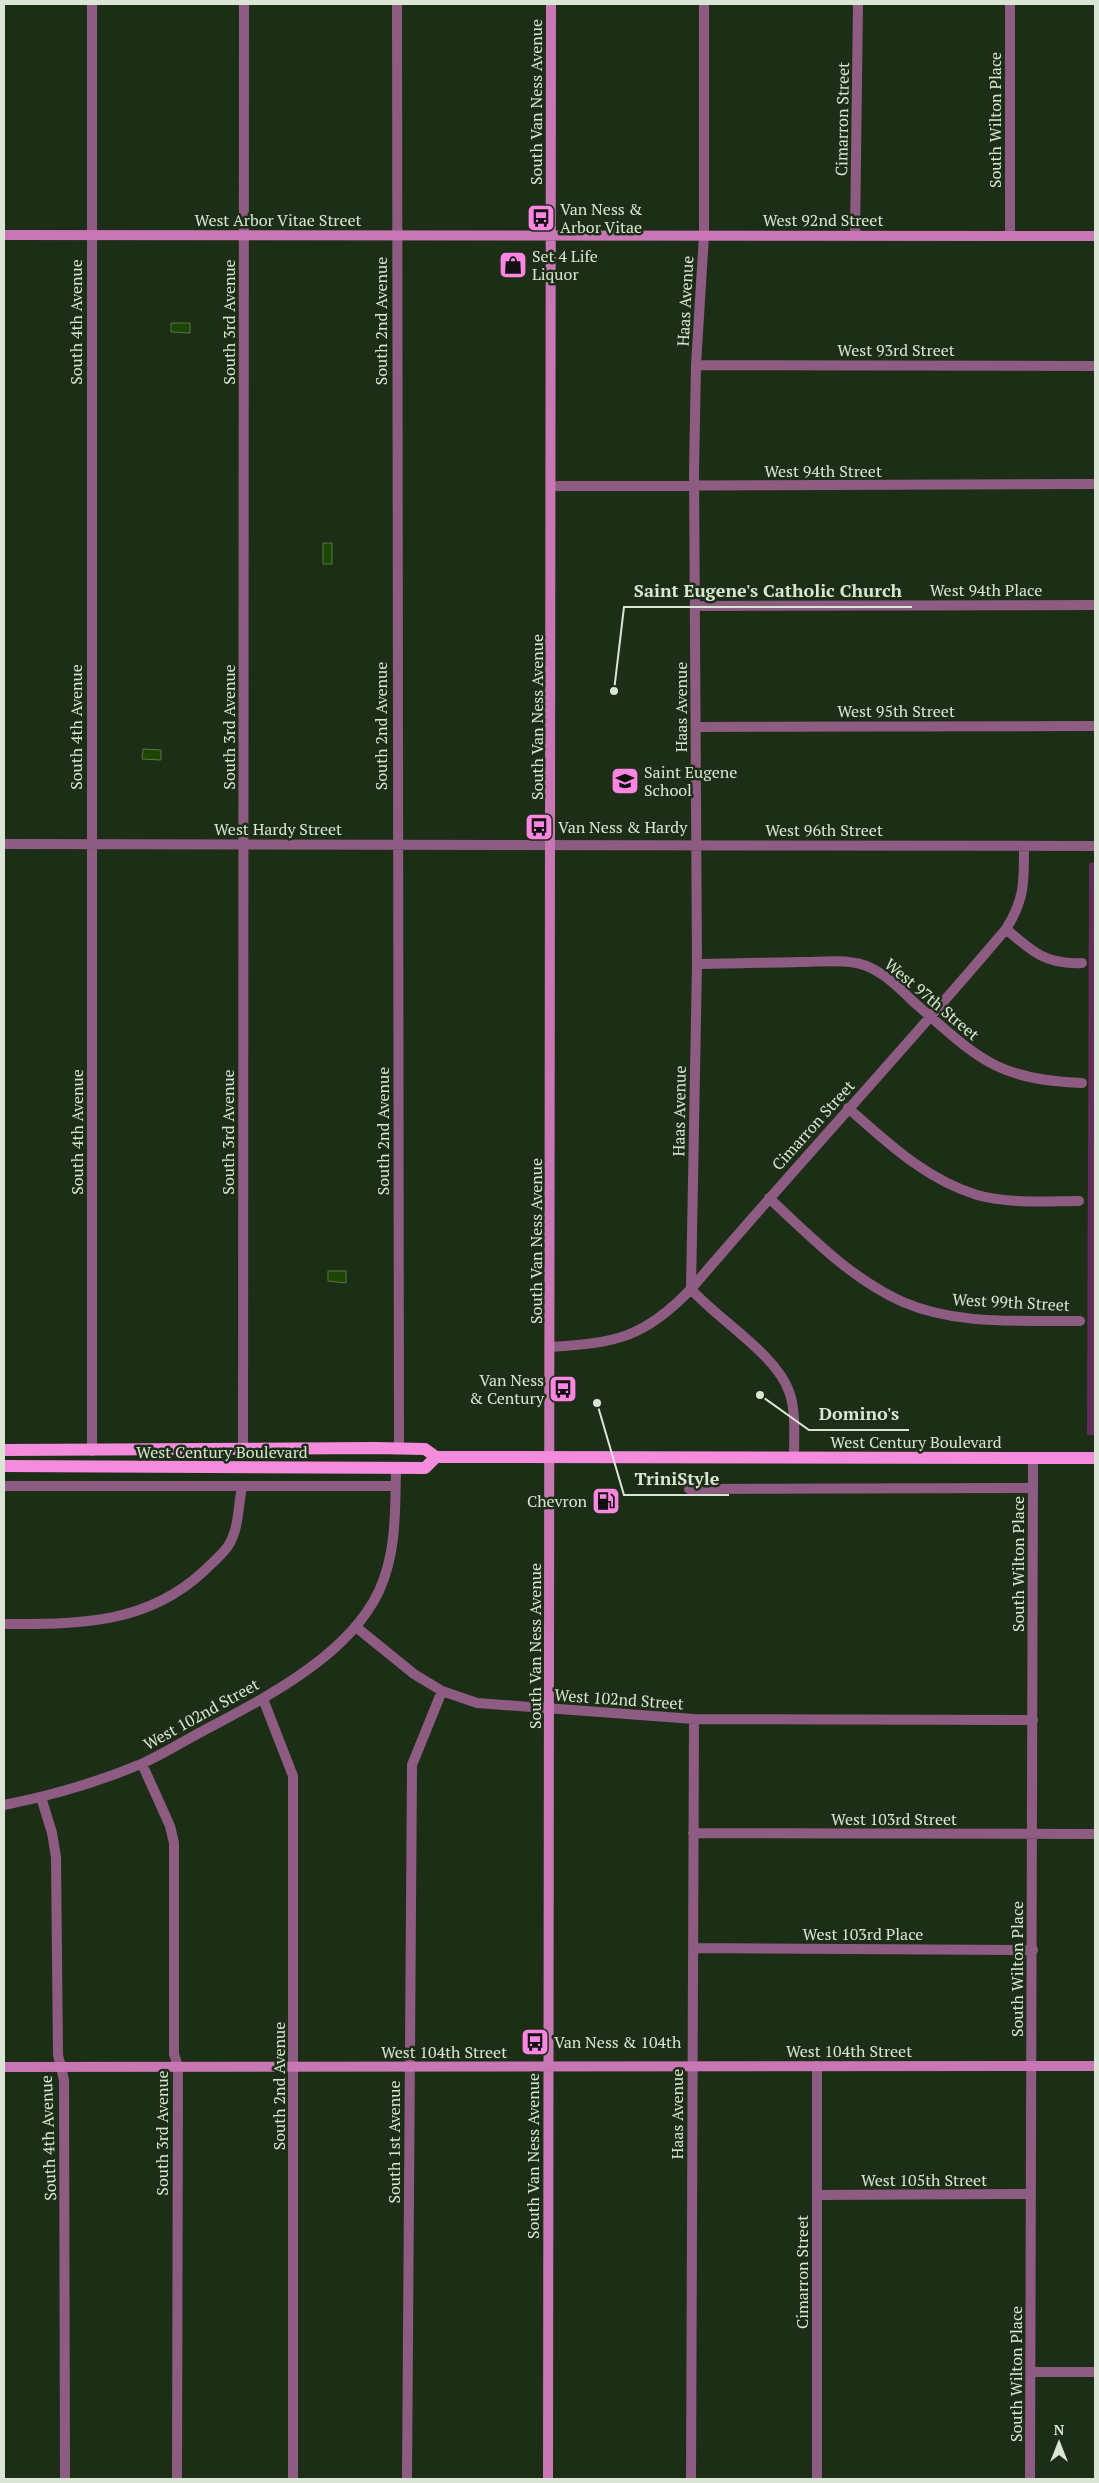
<svg xmlns="http://www.w3.org/2000/svg" width="1099" height="2483" viewBox="0 0 1099 2483" font-family="'PT Serif',serif">
<style>
.green{fill:#622d56}
.water{fill:#1d4605;stroke:#567644}
.lines{fill:none;stroke-linecap:round;stroke-linejoin:round}
.street{stroke:#8e5c82;stroke-width:10}
.secondary{stroke:#c877b4;stroke-width:10}
.primary{stroke:#f48bdc;stroke-width:12}
.labels{text-anchor:middle;stroke-width:5;stroke-linejoin:round;paint-order:stroke}
.street-label{font-size:16px;fill:#dae5d6;stroke:#1d2e17}
.poi-label{font-size:16px;fill:#dae5d6;stroke:#1d2e17;text-anchor:start}
.leader{fill:none;stroke:#dae5d6;stroke-width:2}
.callout-dot{fill:#dae5d6;stroke:#1d2e17;stroke-width:2}
.callout-label{font-size:18px;text-anchor:middle;font-weight:bold;fill:#dae5d6;stroke:#1d2e17;stroke-width:5;stroke-linejoin:round;paint-order:stroke}
</style>
<rect width="100%" height="100%" fill="#1d2e17"/>
<path class="green" d="M1095 862V1435H1087L1089 863Z"/>
<path class="water" d="M171 323H190V333L171 332Z
M323 543H332V564H323Z
M143 749 161 750V760L142 759Z
M328 1271H346V1283L328 1281Z"/>
<g class="lines">
<path class="street" d="M92 4V1451
M397 4 399 1449
M704 4V235L696 365 694 471 697 964 691 1289C718 1320 778 1355 790 1394 796 1413 794 1438 794 1458
M855 235 858 4
M1010 236V4
M696 365 1095 366
M551 486 1095 484
M696 606 1095 605
M696 727 1095 726
M4 844 1095 846
M1006 929C1032 952 1047 965 1082 963
M697 964C731 963 765 963 800 962 822 962 851 958 871 968 888 976 902 991 916 1004 977 1057 996 1080 1082 1083
M848 1108C887 1142 925 1179 977 1195 1009 1204 1046 1201 1079 1201
M769 1198C810 1236 851 1279 903 1302 958 1326 1022 1320 1080 1321
M550 1347C616 1343 644 1338 691 1289 794 1168 903 1051 1006 929 1025 899 1024 881 1024 847
M243 1450 244 4
M4 1486H395
M689 1489 1033 1488
M4 1624C78 1624 146 1625 204 1571 212 1563 222 1555 228 1546 239 1530 238 1506 242 1487
M356 1627 414 1674 442 1691 477 1703 694 1719 1033 1720
M263 1699 293 1776V2479
M142 1764 170 1826 174 1843V2054L178 2067 177 2479
M41 1797 52 1833 56 1857 58 2055 64 2080 65 2479
M4 1805C50 1796 98 1782 141 1764 162 1755 182 1742 201 1732 263 1699 348 1657 379 1591 397 1552 395 1509 396 1468
M693 1833 1095 1834
M693 1948 1033 1950
M817 2195 1031 2194
M1031 2372H1095
M407 2479 412 1765 442 1691
M691 2479 694 1719
M817 2479V2066
M1030 2479 1033 1458"/>
<path class="secondary" d="M4 235 1095 236
M4 2067 1095 2066
M548 2479 551 4"/>
<path class="primary" d="M4 1450 375 1448 425 1449 436 1457 1095 1458
M4 1466 425 1468 436 1457"/>
</g>
<defs>
<symbol id="bus-square" viewBox="-11 -11 22 22"><rect x="-9" y="-9" width="18" height="18" rx="4" fill="#fd86e2" stroke="#1d2e17"/><path d="M-5-6H5V4H4V6H2V4H-2V6H-4V4H-5ZM-3.5-4V0h7V-4ZM-3.5 1.2v1.5H-2V1.2ZM2 1.2v1.5H3.5V1.2Z" fill="#111"/></symbol>
<symbol id="shop-square" viewBox="-11 -11 22 22"><rect x="-9" y="-9" width="18" height="18" rx="4" fill="#fd86e2" stroke="#1d2e17"/><path d="M-5-2.5h2.3a2.7 3.5 0 0 1 5.4 0H5L5.5 6h-11ZM-1.5-2.5h3a1.5 2.3 0 0 0-3 0Z" fill="#111"/></symbol>
<symbol id="school-square" viewBox="-11 -11 22 22"><rect x="-9" y="-9" width="18" height="18" rx="4" fill="#fd86e2" stroke="#1d2e17"/><path d="M0-5L7-2L0 1L-7-2ZM-4 1L0 2.5L4 1V4Q0 6-4 4Z" fill="#111"/></symbol>
<symbol id="fuel-square" viewBox="-11 -11 22 22"><rect x="-9" y="-9" width="18" height="18" rx="4" fill="#fd86e2" stroke="#1d2e17"/><path d="M-5.5-6h7V0h2V4h1.3V-2.5L3-4.5l.8-.8L6-3V5H2.5V1h-1V6h-7ZM-4.2-4.7v3.2H.2V-4.7Z" fill="#111"/></symbol>
</defs>
<g fill-rule="evenodd">
<use href="#bus-square" x="525" y="202" width="32" height="32"/>
<use href="#shop-square" x="497" y="249" width="32" height="32"/>
<use href="#school-square" x="609" y="765" width="32" height="32"/>
<use href="#bus-square" x="523" y="811" width="32" height="32"/>
<use href="#bus-square" x="547" y="1373" width="32" height="32"/>
<use href="#fuel-square" x="590" y="1485" width="32" height="32"/>
<use href="#bus-square" x="519" y="2026" width="32" height="32"/>
</g>
<g class="labels">
<g class="street-label">
<text transform="translate(536 102) rotate(-90)" y="6">South Van Ness Avenue</text>
<text transform="translate(842 119) rotate(-89)" y="6">Cimarron Street</text>
<text transform="translate(995 120) rotate(-90)" y="6">South Wilton Place</text>
<text x="278" y="226">West Arbor Vitae Street</text>
<text x="823" y="226">West 92nd Street</text>
<text transform="translate(685 301) rotate(-87)" y="6">Haas Avenue</text>
<text transform="translate(381 321) rotate(-90)" y="6">South 2nd Avenue</text>
<text transform="translate(76 322) rotate(-90)" y="6">South 4th Avenue</text>
<text transform="translate(229 322) rotate(-90)" y="6">South 3rd Avenue</text>
<text x="896" y="356">West 93rd Street</text>
<text x="823" y="477">West 94th Street</text>
<text x="986" y="596">West 94th Place</text>
<text transform="translate(681 707) rotate(-90)" y="6">Haas Avenue</text>
<text x="896" y="717">West 95th Street</text>
<text transform="translate(537 717) rotate(-90)" y="6">South Van Ness Avenue</text>
<text transform="translate(381 726) rotate(-90)" y="6">South 2nd Avenue</text>
<text transform="translate(76 727) rotate(-90)" y="6">South 4th Avenue</text>
<text transform="translate(229 727) rotate(-90)" y="6">South 3rd Avenue</text>
<text x="278" y="835">West Hardy Street</text>
<text x="824" y="836">West 96th Street</text>
<text transform="translate(932 999) rotate(40)" y="6">West 97th Street</text>
<text transform="translate(679 1111) rotate(-89)" y="6">Haas Avenue</text>
<text transform="translate(813 1125) rotate(-48)" y="6">Cimarron Street</text>
<text transform="translate(383 1131) rotate(-90)" y="6">South 2nd Avenue</text>
<text transform="translate(77 1132) rotate(-90)" y="6">South 4th Avenue</text>
<text transform="translate(228 1132) rotate(-90)" y="6">South 3rd Avenue</text>
<text transform="translate(536 1241) rotate(-90)" y="6">South Van Ness Avenue</text>
<text transform="translate(1011 1302) rotate(3)" y="6">West 99th Street</text>
<text x="916" y="1448">West Century Boulevard</text>
<text x="222" y="1458">West Century Boulevard</text>
<text transform="translate(1018 1564) rotate(-90)" y="6">South Wilton Place</text>
<text transform="translate(535 1646) rotate(-90)" y="6">South Van Ness Avenue</text>
<text transform="translate(619 1699) rotate(4)" y="6">West 102nd Street</text>
<text transform="translate(201 1714) rotate(-29)" y="6">West 102nd Street</text>
<text x="894" y="1825">West 103rd Street</text>
<text x="863" y="1940">West 103rd Place</text>
<text transform="translate(1017 1969) rotate(-90)" y="6">South Wilton Place</text>
<text x="849" y="2057">West 104th Street</text>
<text x="444" y="2058">West 104th Street</text>
<text transform="translate(279 2086) rotate(-90)" y="6">South 2nd Avenue</text>
<text transform="translate(677 2114) rotate(-90)" y="6">Haas Avenue</text>
<text transform="translate(162 2133) rotate(-90)" y="6">South 3rd Avenue</text>
<text transform="translate(48 2138) rotate(-92)" y="6">South 4th Avenue</text>
<text transform="translate(394 2142) rotate(-90)" y="6">South 1st Avenue</text>
<text transform="translate(533 2156) rotate(-90)" y="6">South Van Ness Avenue</text>
<text x="924" y="2186">West 105th Street</text>
<text transform="translate(802 2272) rotate(-90)" y="6">Cimarron Street</text>
<text transform="translate(1016 2374) rotate(-90)" y="6">South Wilton Place</text>
</g>
<g class="poi-label">
<text x="560" y="215">Van Ness &amp;<tspan x="560" dy="18">Arbor Vitae</tspan></text>
<text x="532" y="262">Set 4 Life<tspan x="532" dy="18">Liquor</tspan></text>
<text x="644" y="778">Saint Eugene<tspan x="644" dy="18">School</tspan></text>
<text x="558" y="833">Van Ness &amp; Hardy</text>
<text x="544" y="1386" text-anchor="end">Van Ness<tspan x="544" dy="18">&amp; Century</tspan></text>
<text x="587" y="1507" text-anchor="end">Chevron</text>
<text x="554" y="2048">Van Ness &amp; 104th</text>
</g>
</g>
<path class="leader" d="M614 691L624 607H912M760 1395L809 1430H909M597 1403L624 1495H729"/>
<g class="callout-dot">
<circle cx="614" cy="691" r="5"/>
<circle cx="760" cy="1395" r="5"/>
<circle cx="597" cy="1403" r="5"/>
</g>
<g class="callout-label">
<text x="768" y="597">Saint Eugene's Catholic Church</text>
<text x="859" y="1420">Domino's</text>
<text x="677" y="1485">TriniStyle</text>
</g>
<rect width="1099" height="2483" fill="none" stroke="#dae5d6" stroke-width="10"/>
<g transform="translate(1059 2443)" stroke="#1d2e17" stroke-width="4" paint-order="stroke">
<path d="M0-4L9 19L0 12L-9 19Z" fill="#dae5d6"/>
<text y="-8" font-size="14" font-weight="bold" text-anchor="middle" fill="#dae5d6">N</text>
</g>
</svg>
